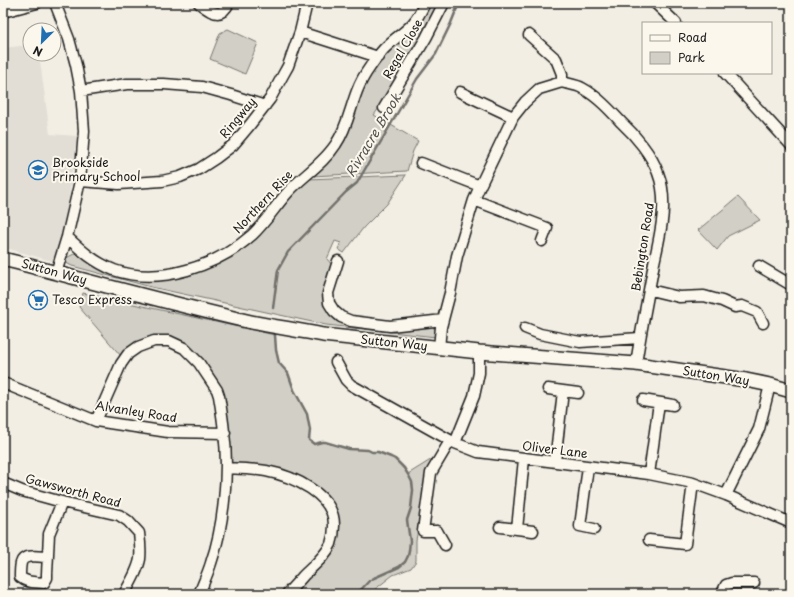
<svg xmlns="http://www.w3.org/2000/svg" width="794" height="597" viewBox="0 0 794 597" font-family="'Playpen Sans',sans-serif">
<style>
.built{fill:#e2ded5}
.green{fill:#d2cfc6;stroke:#777671}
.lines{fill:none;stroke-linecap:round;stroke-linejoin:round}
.stream{stroke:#716f6b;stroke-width:2.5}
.minor-casing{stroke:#1c1c1c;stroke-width:13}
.major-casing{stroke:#1c1c1c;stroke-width:16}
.minor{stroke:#fbf7ec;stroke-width:10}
.major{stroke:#fbf7ec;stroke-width:13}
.labels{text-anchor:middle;stroke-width:4;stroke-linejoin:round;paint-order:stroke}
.street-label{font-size:12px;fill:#1c1c1c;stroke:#fbf7ec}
.poi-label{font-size:12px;fill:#1c1c1c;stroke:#fbf7ec;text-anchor:start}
.water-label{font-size:13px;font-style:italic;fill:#545351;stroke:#fbf7ec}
</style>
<rect width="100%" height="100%" fill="#f2eee4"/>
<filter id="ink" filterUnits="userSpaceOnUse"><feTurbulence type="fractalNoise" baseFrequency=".025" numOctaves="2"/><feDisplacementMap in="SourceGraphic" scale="8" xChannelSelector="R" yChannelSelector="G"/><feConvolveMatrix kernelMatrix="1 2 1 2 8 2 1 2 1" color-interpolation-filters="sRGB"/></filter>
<g filter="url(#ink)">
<path class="built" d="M30 45V54H39L50 134 77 136 68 204 55 262 3 247V48Z"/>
<path class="green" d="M428 3H439C422 42 399 80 374 115L418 141 413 151 407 171 312 176 357 99 372 69Z
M228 29 258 43 245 74 210 59 220 33Z
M406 175 387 204 364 227 344 253 338 249 341 243 335 241 327 259 332 265 325 293 339 321 432 326 437 332 436 337 326 325 151 287 72 266 68 264 64 259 78 252 135 277 218 262 308 179Z
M738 197 760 220 728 236 717 250 698 230Z
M83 293 275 335 276 350 279 363 288 373 294 390 307 414 310 430 309 440 314 444 322 442H325L349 449 368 450 372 452H378L391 457 395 459 408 474 437 456 426 473 422 508 416 540V561L411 568 393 575 369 594H292L321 564 337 525 310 486 230 464 227 417 188 346 179 339 166 336H153L145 338 127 348 121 356 79 307Z"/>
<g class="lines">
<path class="stream" d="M273 308 278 270 288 252 346 192 357 183 417 79 436 54 451 23 459 3
M275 335 276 350 279 363 288 373 294 390 307 414 310 430 309 440 314 444 322 442H325L349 449 368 450 372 452H378L391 457 395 459 404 468 409 476 412 482 413 490 411 508 407 520 410 541 409 551 408 556 405 562 399 567 374 578 369 581 357 594"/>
<defs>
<path id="minor" d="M55 3 69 39 76 65 81 91 84 131 80 181 67 237 56 273
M199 3C205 7 215 17 223 11 225 9 228 5 229 3
M655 3 676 23
M3 12 37 3
M300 32 378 57
M529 35 556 59 562 74V82C568 84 577 85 582 88 597 96 610 110 621 122 635 135 652 155 658 173 669 201 660 235 654 263 648 297 641 330 636 364
M725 73 791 145
M81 91 127 84H164L202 87 231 95 265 106
M460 92 513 117
M384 108 426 38 444 3
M421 163 480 186
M80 181 119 184 162 181 180 177 199 169 216 158 233 145 249 126 270 99 283 75 288 66 300 32 307 3
M474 200 547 228 542 241
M67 237C82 251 94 262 114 270 159 286 217 266 252 235 266 222 276 205 289 191 304 175 324 163 336 144 347 128 350 109 357 91 360 83 365 74 370 67 375 60 381 51 387 46 396 37 407 31 414 22 419 16 422 9 425 3
M338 261 328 293 329 303 334 311 341 317 351 321 390 326 443 320
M759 266 791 285
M650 290 679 297 704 296 722 301 735 307 742 306 757 312 763 323
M525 328 540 334 580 342 640 338
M439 348 441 327 450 293 457 256 474 200 480 186 513 117 525 102 539 89 562 82
M336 362 346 380 351 385 455 443 478 452 649 474 693 483 726 495 791 523
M3 383 96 421 168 432 225 433
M548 389 578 393
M643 400 673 405
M96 421 121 364 128 354 138 347 154 341H169L184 348 199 363 217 390 219 396C221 408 223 420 224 432 229 471 224 526 211 563 208 573 203 584 199 594
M455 443 474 396 479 373V352
M524 459 517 529 533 531
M555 462 563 391
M588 467 580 526 594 529
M226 468C239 469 253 469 266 471 292 476 335 494 334 526 334 532 333 538 331 544 325 557 313 566 303 576 298 582 292 588 287 594
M649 474 659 403
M3 483 22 491 62 502 119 515 128 521 139 533C140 541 141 550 140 559 138 570 130 584 124 594
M726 495 759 429 770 385
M500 527 517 529
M649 540 685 544 693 483
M445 545 437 531H423L431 473 450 441
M48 557C40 557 23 553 21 563 20 567 20 573 20 577 27 583 34 582 44 583L47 578V574L49 534 62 502
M724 594 723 591 726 585 732 583H754"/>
<path id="major" d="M3 259C85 280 168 303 251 322 275 327 299 330 323 335L479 352 636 364 746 380 770 385 791 391"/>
</defs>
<use href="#minor" class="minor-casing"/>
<use href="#major" class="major-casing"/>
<use href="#minor" class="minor"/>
<use href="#major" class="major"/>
</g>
</g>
<defs>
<symbol id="school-ring" viewBox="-11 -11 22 22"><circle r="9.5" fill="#fbf7ec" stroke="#1f6fb2" stroke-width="1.5"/><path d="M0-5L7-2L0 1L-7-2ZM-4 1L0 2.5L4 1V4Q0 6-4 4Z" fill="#1f6fb2"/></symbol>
<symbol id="supermarket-ring" viewBox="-11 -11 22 22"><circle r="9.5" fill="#fbf7ec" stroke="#1f6fb2" stroke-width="1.5"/><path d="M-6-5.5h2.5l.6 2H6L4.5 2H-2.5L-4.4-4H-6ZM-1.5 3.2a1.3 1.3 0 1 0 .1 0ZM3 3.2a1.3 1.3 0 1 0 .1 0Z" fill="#1f6fb2"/></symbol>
</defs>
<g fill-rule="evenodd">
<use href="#school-ring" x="27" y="159" width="22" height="22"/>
<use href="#supermarket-ring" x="27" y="289" width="22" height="22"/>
</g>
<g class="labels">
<g class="street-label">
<text transform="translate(403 49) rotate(-60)" y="4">Regal Close</text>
<text transform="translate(238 118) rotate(-50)" y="4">Ringway</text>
<text transform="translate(263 202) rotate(-47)" y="4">Northern Rise</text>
<text transform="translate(643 247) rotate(-81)" y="4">Bebington Road</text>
<text transform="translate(54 272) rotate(15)" y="4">Sutton Way</text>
<text transform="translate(394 343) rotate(6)" y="4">Sutton Way</text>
<text transform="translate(716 376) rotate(9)" y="4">Sutton Way</text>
<text transform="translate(136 412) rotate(9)" y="4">Alvanley Road</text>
<text transform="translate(555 450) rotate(7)" y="4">Oliver Lane</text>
<text transform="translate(73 491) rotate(15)" y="4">Gawsworth Road</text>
</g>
<g class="poi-label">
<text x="52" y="167">Brookside<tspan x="52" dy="14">Primary School</tspan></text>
<text x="52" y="304">Tesco Express</text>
</g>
<g class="water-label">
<text transform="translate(373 135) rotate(-59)" y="5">Rivracre Brook</text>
</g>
</g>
<rect width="794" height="597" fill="none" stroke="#fbf7ec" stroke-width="16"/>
<rect x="8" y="8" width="778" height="581" fill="none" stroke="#1c1c1c" stroke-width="1.5" filter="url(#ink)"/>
<rect x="642" y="22" width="130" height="52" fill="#fbf7ec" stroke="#a29f99"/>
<rect x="650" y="35" width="20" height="6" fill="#fbf7ec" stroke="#a29f99"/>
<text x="678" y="42" font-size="12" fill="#1c1c1c">Road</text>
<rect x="650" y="52" width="20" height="12" fill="#d2cfc6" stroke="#a29f99"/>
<text x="678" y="62" font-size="12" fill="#1c1c1c">Park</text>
<g transform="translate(42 42) rotate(204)"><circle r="19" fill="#fbf7ec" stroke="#a29f99"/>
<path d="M0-3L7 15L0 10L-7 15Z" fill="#1f6fb2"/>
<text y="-6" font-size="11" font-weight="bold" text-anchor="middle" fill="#1c1c1c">N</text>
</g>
</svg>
